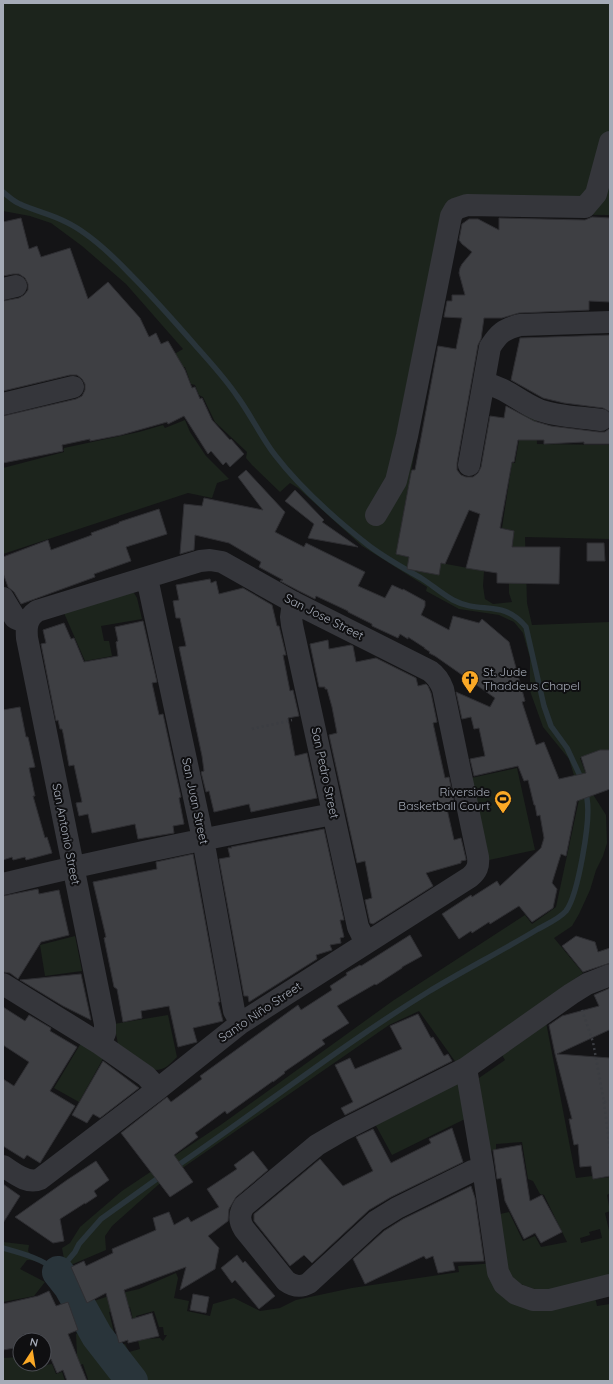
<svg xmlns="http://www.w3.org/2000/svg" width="613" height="1384" viewBox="0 0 613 1384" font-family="Quicksand,sans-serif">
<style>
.green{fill:#1c241c;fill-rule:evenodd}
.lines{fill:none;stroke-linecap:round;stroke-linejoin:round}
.stream{stroke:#29343a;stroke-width:5.5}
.river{stroke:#29343a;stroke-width:32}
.building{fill:#3e3f43;stroke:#2e2e32}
.path{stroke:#3b3d42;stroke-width:2.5;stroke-dasharray:2 3;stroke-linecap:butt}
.minor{stroke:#35363b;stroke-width:22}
.labels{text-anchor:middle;stroke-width:4;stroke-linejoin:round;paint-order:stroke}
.street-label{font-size:12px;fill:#a5abb7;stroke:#0f0f11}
.poi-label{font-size:12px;fill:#a5abb7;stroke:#0f0f11;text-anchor:start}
</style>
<rect width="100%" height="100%" fill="#141416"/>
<path class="green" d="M3 3H610V215L458 214 396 554 409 557 407 569 439 575 441 563 484 571 483 586 485 599 493 604 512 602 509 593V578L514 531 502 528 512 463H515L524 412 536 419 537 444 610 445V539L525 537 527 603 532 625 610 622V750L590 754 580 758 594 796 606 815 607 843 603 856 596 870 590 890 579 914 572 926 554 938 583 973 457 1064 419 1011 389 1025 158 1185 112 1226 105 1236 106 1250 66 1267 63 1272 74 1290 88 1303 109 1296 139 1289 176 1273 178 1278 174 1298 189 1301 187 1311 210 1316 213 1304 234 1298 260 1311 280 1308 296 1300 352 1288 459 1272 458 1266 494 1263 499 1286 595 1297 597 1306 610 1304V1381H85L88 1379 83 1364 76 1367 72 1358 77 1355 76 1334 85 1329C80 1317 72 1305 63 1295 61 1293 58 1291 57 1288 52 1282 56 1277 52 1271 48 1265 34 1259 27 1260L20 1269 45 1282 34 1296 3 1302V1242L29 1245 28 1251 33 1257 54 1266 62 1262 64 1259 62 1248 70 1243 80 1227 122 1191 222 1124 394 1000 525 915 532 924 556 907 580 795 569 759 543 727 530 691V658L523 633 514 622 499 615 459 609 426 591 427 587 362 546 298 488 290 483 280 492 252 465 246 458 247 452 215 422 203 397 199 395 195 385 191 384 185 367 171 372 166 359 183 349 126 284 82 246 51 223 30 216 3 211ZM130 1307 140 1349 129 1352 125 1344 117 1345 109 1312ZM154 1311 159 1327H163L164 1335H167L163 1341 160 1338 147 1339 146 1332 141 1334 136 1316Z
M185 420 190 432 206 456 229 479 217 483 212 498 188 493 3 554V468L64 452V448L139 432 163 425 165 428Z
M131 593H134L137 598 142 619 101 626 104 641H109L112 656 85 661 64 613Z
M517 768 535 850 489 860 471 778Z
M75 936 82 971 45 976 40 945Z
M168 1015 177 1057C170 1064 165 1070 155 1070L118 1044 114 1024Z
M545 1017 576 1178 592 1176 593 1179 610 1177V1193L607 1195 610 1211 605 1213 610 1235V1281L551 1295 509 1280 496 1215 509 1212 523 1241 535 1236 541 1247 567 1242 544 1195 540 1194 533 1181 528 1179 522 1142 496 1144V1150L487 1151 479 1078 505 1060 499 1050ZM600 1229 602 1238 581 1243 580 1238 590 1235 589 1232Z
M81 1043 104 1057 79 1102 54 1088Z
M457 1079 467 1118 392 1155 374 1122Z
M20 1357V1364H36L37 1366 52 1364 56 1374 62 1372 65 1381H3V1358Z"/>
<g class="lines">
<path class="stream" d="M3 192C8 196 14 202 20 204 35 211 51 214 66 222 89 233 113 256 131 275 153 297 174 321 195 345 209 361 225 378 237 396 251 415 261 437 275 455 301 489 334 518 368 545 385 558 403 568 421 578 432 585 442 594 453 600 481 615 502 598 526 627L544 706 551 726 567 748 582 780
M174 1168C259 1110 340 1046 428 992 464 970 502 951 538 929 547 924 559 919 566 911 578 895 591 820 587 799 587 796 586 793 585 790
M3 1248C21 1253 44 1259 58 1272L75 1252 79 1244 101 1219 161 1176"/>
<path class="river" d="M58 1272 69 1286 97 1336 132 1381"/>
</g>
<path class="building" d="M592 217 610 218V302L589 301V310L519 313 502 318H484L481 339 478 345 457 463V470L461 475 466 477H473L478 473 481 467 490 416 504 418 506 406 534 421 551 426 599 432H605L610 428V444H584V442L544 444V440H518L514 462H512L500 528 514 531 512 547H560L559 584 497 583V573L466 568 480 514 469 510 445 564 441 563 439 575 407 569 409 557 396 554 411 473 412 470H415L438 346 456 349 462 318 444 317 447 301H452V295H465L459 273 460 268 462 264 472 252 462 244 459 240 462 224 469 219H478L499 230V218L585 220Z
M21 218 29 249 37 246 41 257 70 248 88 299 108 282 140 318 149 337 156 333 161 344 168 341 185 370 192 388 195 387 200 399 202 398 212 420 230 440 231 439 244 454 230 467 226 462 223 465 211 451 208 454 184 416 168 424 167 422 121 435 90 441V439L62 445 63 451 3 463V416L76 399 82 396 85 390V384L82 379 77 375H70L3 391V301L19 298 24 295 28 290V284L25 278 19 274H13L3 276V222Z
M610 335V412L603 408 564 403 543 398 511 380 520 338Z
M246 470 285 512 275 532 304 547 306 543 365 572 358 586 385 598 392 585 403 590V589L425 601V606L421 615 449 630 453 616 479 623 482 619 509 642 525 701 522 702 536 745 544 742 559 779 586 773 581 757 600 750H610V789L577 801 566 856 561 854 552 883 557 889 553 908 532 922 519 906 490 924 489 922 472 933 471 931 459 939 442 914 471 895 472 897 497 881 500 886 541 848 544 838 540 815 537 816 535 805H534L528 780 524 781 518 766 474 776 470 759 485 756 479 728 474 729 471 717 462 719 456 692 490 707 495 698 435 656 429 653 430 652 424 648H425L408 637V639L400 634 398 638 372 626V624L348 612V611L316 596 315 599 299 591 280 581 283 580 259 567 261 562 229 543 195 535 194 550 180 554 184 504 202 506 204 498 263 510 238 477Z
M295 490 324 520 322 522 358 547 308 538 314 524 285 501Z
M159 509 167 534 126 547 131 561 94 574 95 577 21 604 14 592 8 587 3 573V557L48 540 51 550 92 535 91 533 119 523V522Z
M587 543H604L605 561H587Z
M210 579 211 583 216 581 219 594 243 588 272 605 277 626H279L286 655H283L290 691 293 690 299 716 288 718 295 756 307 753 317 798 251 812 249 804 214 812 209 791 206 792 201 772 204 771 202 756 179 647 186 646 180 618H176L173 601 179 600 176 585Z
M143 621 157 682 152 683 159 715 163 714 181 797 179 798 184 824 173 826 174 833 138 839 135 824 92 833 88 814 79 816 76 803 82 802 74 765 69 766 63 733 62 729H60L58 720 56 721 41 644 46 643 43 630 64 623 71 639 74 638 84 662 118 656 116 642 118 641 115 627Z
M328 640 329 649 351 645 353 646 356 662 376 658 416 678 418 686 426 684 428 686 431 693 437 722 433 723 445 778 449 777 455 807 447 809 454 840 461 838 466 859V860L461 861V863L426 873 433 886 373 924 370 923 365 900 372 898 365 861 357 863 329 735 337 733 332 707 327 689H325V687H319L310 644Z
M20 707 26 737H28L35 767 29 768 35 796H33L45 838 47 837 52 853 26 860 25 857 13 860 12 857 3 860V710Z
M324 829 344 920H340L344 937 340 938 341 943 330 945 332 950 316 955 317 959 249 1002 248 996H244L219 859 230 857 228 848H232L231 847Z
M193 854 220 1002H218L223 1021 193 1028 197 1042 178 1047 169 1006 141 1011 142 1018 123 1022 117 989 114 987 104 938 106 937 93 882 157 869 156 862Z
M38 889 39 894 59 890 69 935 41 942 18 979 10 973 3 972V896Z
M410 935 422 956 402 967V968L376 985 375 984 337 1006 349 1023 322 1040 325 1044 284 1072 285 1073 273 1082V1081L227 1114 225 1111 195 1133 198 1137 174 1155 193 1182 170 1197 121 1133 167 1097 171 1102 202 1079 200 1076 298 1005 301 1010 332 990 330 986 347 975 346 973 360 965 361 966Z
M576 936 595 942 598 952 610 948V963L583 972 562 946Z
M81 974 91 1020 63 1006 20 980Z
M610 988V1032L609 1030 557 1054 610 1058V1176L593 1179 591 1166 580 1167 578 1144 574 1145 569 1119H572L555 1054 549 1025 562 1016 599 1006 594 995Z
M3 1007 25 1021 29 1015 51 1028 50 1031 77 1047 50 1091 75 1106 40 1163 27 1155 24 1159 3 1146V1079L14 1086 29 1062 3 1045Z
M418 1014 431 1038 433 1037 444 1056 448 1054 452 1061 345 1115 341 1108 353 1102 335 1065 350 1058 355 1069 402 1049 390 1026Z
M103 1061 139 1088 100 1118 93 1114 87 1123 72 1115Z
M452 1128 463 1162 391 1197 369 1210 312 1263 304 1255 290 1266 254 1221V1214L320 1159 343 1186 373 1171 356 1137 373 1129 391 1163 431 1143 429 1139Z
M521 1145 530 1201 542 1195 562 1232 541 1243 535 1233 524 1239 505 1201 501 1178 497 1179 493 1150Z
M253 1151 268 1170 236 1197 229 1209 228 1221 208 1236 219 1248 215 1269 180 1290 186 1267 124 1290 132 1319 152 1313 159 1336 128 1343V1340L119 1343 106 1293 87 1303 71 1267 84 1261 86 1266 113 1253 112 1249 156 1230 153 1218 169 1212 174 1225 188 1217 191 1222 219 1207 207 1189 237 1169 234 1165Z
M96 1161 109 1180 94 1191 97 1196 85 1204V1203L60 1219 64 1241 53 1243 15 1217 67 1180Z
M3 1184 20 1196 3 1223Z
M471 1186 475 1198 484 1261 453 1262 455 1270 438 1273 433 1256 426 1259 424 1256 365 1284 353 1259 384 1231 403 1219Z
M237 1255 243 1263 245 1261 275 1296 259 1309 235 1280 232 1283 221 1268Z
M49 1291 56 1306 68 1302 78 1330 68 1334 87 1381H67L63 1370 57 1373 51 1359 44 1361V1340H20V1347L3 1350V1304L38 1296Z
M193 1294 209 1297 206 1313 190 1310Z"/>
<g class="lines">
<path class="path" d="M252 729 292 720
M582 1010 593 1042 604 1102 610 1101
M604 1102 610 1151"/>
<path class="minor" d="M3 289 16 286
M484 383C507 388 519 402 539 410 558 417 581 417 601 420
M3 404 73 387
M469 465 490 347C499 333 504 329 520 325L610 322
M376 515 396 481 407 436 451 216 455 209 467 205 585 207 596 194 610 142
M147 578 203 839 234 1011 241 1023
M3 598 15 618 27 623
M293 602 291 617 292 625 358 927 366 943
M3 884C112 857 223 835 333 814
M3 984 100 1044 146 1076 158 1089
M466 1068 483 1168 498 1272 504 1284 516 1294 533 1300H550L610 1285
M3 1166C13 1172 27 1185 40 1179L158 1089 241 1023 470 877C477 871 479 866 478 857L443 689C440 681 437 676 430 671L293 602 222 562 210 560 200 561 37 611C27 618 26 626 27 638L105 1024V1033L100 1044
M483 1168 472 1171 397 1208 376 1221 309 1283C300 1288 293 1286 286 1281L244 1229C239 1221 239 1214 244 1206L317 1145 341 1131 466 1068 571 994 587 984 610 975"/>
</g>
<defs>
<symbol id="church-pin" viewBox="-11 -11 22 30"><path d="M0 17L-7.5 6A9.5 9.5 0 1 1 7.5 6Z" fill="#fba926" stroke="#0f0f11"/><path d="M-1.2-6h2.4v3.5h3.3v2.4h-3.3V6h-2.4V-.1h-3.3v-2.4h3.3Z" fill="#111"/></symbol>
<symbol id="stadium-pin" viewBox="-11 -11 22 30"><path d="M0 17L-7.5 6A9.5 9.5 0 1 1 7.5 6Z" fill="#fba926" stroke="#0f0f11"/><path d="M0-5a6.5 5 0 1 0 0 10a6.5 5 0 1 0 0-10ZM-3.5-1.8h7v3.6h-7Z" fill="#111"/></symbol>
</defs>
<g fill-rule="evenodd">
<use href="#church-pin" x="460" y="669" width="20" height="27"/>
<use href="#stadium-pin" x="493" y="789" width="20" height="27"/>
</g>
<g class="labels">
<g class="street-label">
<text transform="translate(324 617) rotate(27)" y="4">San Jose Street</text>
<text transform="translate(325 773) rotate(78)" y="4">San Pedro Street</text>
<text transform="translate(195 801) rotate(78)" y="4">San Juan Street</text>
<text transform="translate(66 834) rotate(79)" y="4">San Antonio Street</text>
<text transform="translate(260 1012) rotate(-34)" y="4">Santo Niño Street</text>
</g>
<g class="poi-label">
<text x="483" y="676">St. Jude<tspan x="483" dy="14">Thaddeus Chapel</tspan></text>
<text x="490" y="796" text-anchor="end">Riverside<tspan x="490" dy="14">Basketball Court</tspan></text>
</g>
</g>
<rect width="613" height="1384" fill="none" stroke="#a5abb7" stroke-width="8"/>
<g transform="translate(32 1352) rotate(12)"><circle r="19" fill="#0f0f11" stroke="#4b4d53"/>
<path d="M0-3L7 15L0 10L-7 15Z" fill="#fba926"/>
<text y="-6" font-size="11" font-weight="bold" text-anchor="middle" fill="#a5abb7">N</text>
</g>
</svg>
